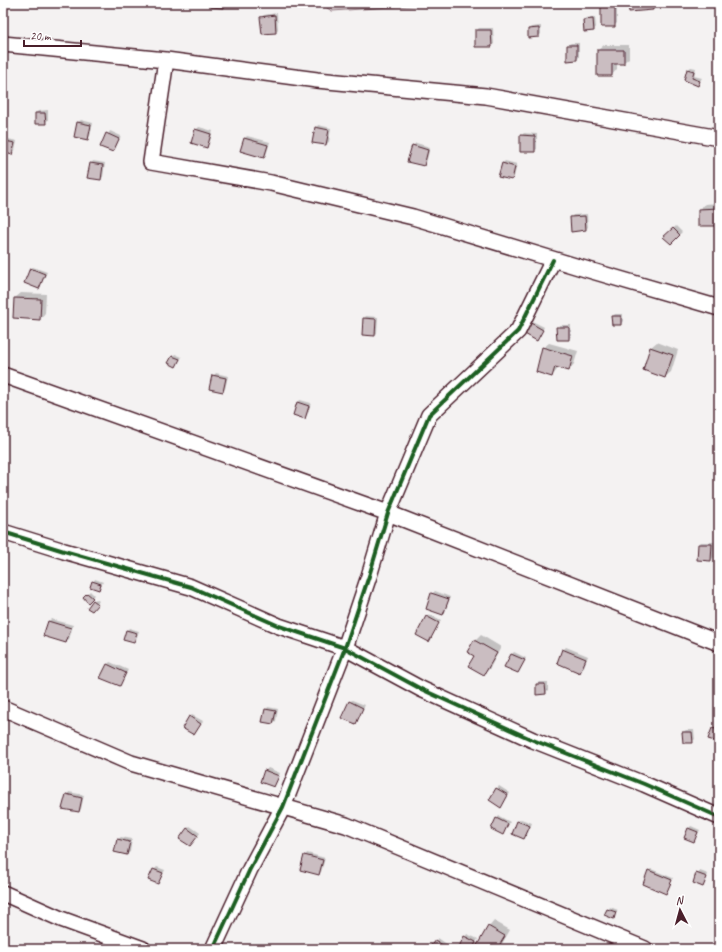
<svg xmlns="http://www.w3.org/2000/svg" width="722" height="952" viewBox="0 0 722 952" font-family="Caveat,sans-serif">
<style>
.green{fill:#dbd2d5;stroke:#927880}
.shadow{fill:#0003}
.building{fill:#cabdc1;stroke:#4a1f2b}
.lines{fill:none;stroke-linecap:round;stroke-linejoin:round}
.minor-casing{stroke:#4a1f2b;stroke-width:18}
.minor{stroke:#fff;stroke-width:15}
.cycleway-casing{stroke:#fff;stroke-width:6}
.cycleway{stroke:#1b5e20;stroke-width:4}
</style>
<rect width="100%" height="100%" fill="#f4f2f2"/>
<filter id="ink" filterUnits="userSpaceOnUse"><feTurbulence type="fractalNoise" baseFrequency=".025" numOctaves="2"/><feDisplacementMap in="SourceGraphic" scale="8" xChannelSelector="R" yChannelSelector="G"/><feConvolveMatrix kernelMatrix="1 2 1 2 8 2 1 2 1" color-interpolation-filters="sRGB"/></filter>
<g filter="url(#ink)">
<path class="green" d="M319 3H449L332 11Z"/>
<path class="shadow" d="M580 3H595L594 4Z
M602 3H617V23L614 26Z
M629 3H658V4L653 9Z
M277 13 278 29 276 32 261 17 264 15Z
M595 17 596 27 594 30 584 21 586 18Z
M541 26V34L539 36 529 29 531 27Z
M479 28H493L494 44 491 46 476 31Z
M571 43H579V57L577 59 568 45Z
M604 45H629V58L623 63H617V69L612 75 598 50Z
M691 67 696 68 694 76 702 78 698 84 685 80 688 69Z
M48 110V120L45 123 36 113 38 111Z
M81 120 93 123 90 136 88 138 75 136 78 122Z
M318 125 331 128 329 142 326 144 316 128Z
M199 127 213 131 209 144 206 147 196 130Z
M110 131 121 136 115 149 113 151 102 146Z
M524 133 537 134V149L534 151 521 136Z
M247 136 270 142 266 155 264 157 241 151 245 138Z
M8 139 17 141 15 151 12 153 6 142Z
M416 143 430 147 426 163 423 165 413 146Z
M93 161 105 163 103 177 100 179 91 164Z
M505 161 517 164 514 177 511 179 503 163Z
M719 203V225L699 209 705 204Z
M587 214 588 227 586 229 571 218 573 215Z
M676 226 682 232 671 243 665 237Z
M33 267 47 272 41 285 39 288 30 269Z
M21 293 46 294 45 313 40 319 15 298Z
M615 314H623V321L621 324 612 317Z
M366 316 378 317 377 333 375 335 364 319Z
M532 321 544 327 539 337 530 323Z
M560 325H571V336L569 339 558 328Z
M657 342 678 350 671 372 665 377 651 347Z
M549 343 578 351 574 364 569 370 558 367 557 370 552 376 543 348Z
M175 354 182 357 176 366 173 356Z
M216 373 228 376 225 389 223 391 213 376Z
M300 400 311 403 307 415 305 418 298 403Z
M701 542H714V557L711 560 698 559 699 544Z
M95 579 103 582 99 589 91 587Z
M90 591 94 595 88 601 84 597Z
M435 591 450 597 445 612 442 614 432 594Z
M96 599 99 601 95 607 93 601Z
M429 614 441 620 429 641 427 617Z
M51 619 73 625 69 640 66 642 49 621Z
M129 628 139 631 136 640 134 642 127 630Z
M481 635 501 647 490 668 484 674 475 655V641Z
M566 647 588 656 583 669 580 672 563 650Z
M514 652 526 658 518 672 512 654Z
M110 662 128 670 120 685 107 665Z
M539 682H548V691L546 693 537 684Z
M352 700 365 705 355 723 350 702Z
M268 707 278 709 276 721 273 723 266 710Z
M719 708V716L716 714Z
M192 715 203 721 194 734 190 717Z
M715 726 719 727V739L718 741 713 729Z
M686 730H694L695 739 692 742 683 732Z
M268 768 280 773 276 783 274 786 261 781 265 771Z
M499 786 510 793 503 804 497 789Z
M69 792 84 795 81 809 79 811 67 795Z
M3 805 5 806 3 814Z
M499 816 510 822 503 834 497 819Z
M521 819 532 823 527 835 524 838 513 833 518 821Z
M190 826 200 833 193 843 187 829Z
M691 826 700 830 694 841 685 837 689 828Z
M121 837 132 839 130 852 127 854 115 852 118 839Z
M307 853 325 858 321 872 319 874 305 856Z
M157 867 165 870 158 883 154 870Z
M651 869 673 878 668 890 666 893 649 871Z
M700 871 708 874 705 883 703 886 697 874Z
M610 907 618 910 613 918 605 915Z
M494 921 510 930 500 947 503 949H476L489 927Z
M467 934 478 939 473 949H459Z
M438 938 448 945 446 949H431Z
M49 947 54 949H46Z"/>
<path class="building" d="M210 3H224L223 8 210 7Z
M601 3H615V27H601Z
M628 3H653V10L629 12Z
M275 15 276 33 262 34 260 17Z
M593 19 594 31 584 32 583 20Z
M539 28V37L528 38V29Z
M475 30H491L492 47H475Z
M567 45H577V60L567 61Z
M597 50H624V64H612V76H597Z
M687 69 694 71 692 78 700 81 698 86 684 80Z
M35 113H45L46 124H35Z
M77 122 91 125 88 140 74 137Z
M315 127 329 130 326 145 312 143Z
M195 129 211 134 207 148 191 143Z
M106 133 119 139 113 152 100 147Z
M520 135 535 136V152H520Z
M244 138 268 145 264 158 240 151Z
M5 141 15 143 12 155 3 152Z
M412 145 428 150 424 166 407 162Z
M90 163 103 165 101 180 87 178Z
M502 163 515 167 512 180 498 177Z
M719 208V226H698V209Z
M585 216 586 230 571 232 570 217Z
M673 228 680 235 671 244 663 237Z
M30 268 45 274 39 289 24 283Z
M14 298 41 299 40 320 13 318Z
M611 316H621V325H612Z
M363 318 376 319 375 336 362 335Z
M529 322 543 330 537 341 523 333Z
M556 327H569V340H557Z
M542 347 573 356 569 371 555 367 552 377 536 372Z
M650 347 673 355 665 378 643 370Z
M172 356 180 359 176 367 168 363Z
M212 375 226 378 223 392 209 389Z
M297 402 309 406 305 419 293 415Z
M698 544H712L711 561 697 560Z
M92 581 101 584 99 590 90 587Z
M87 593 93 598 88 603 83 597Z
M431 593 449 599 443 615 426 609Z
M93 600 98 604 92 611 87 608Z
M426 616 439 623 429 642 416 635Z
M48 621 71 628 66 643 43 636Z
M126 630 137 633 134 643 123 640Z
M474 640 497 653 484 675 468 666 474 656 467 652Z
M562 649 586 659 580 673 557 663Z
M511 654 525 660 518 673 504 667Z
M107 664 126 673 120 686 100 678Z
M536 684H545L546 694 536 695Z
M349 701 363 708 356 724 341 718Z
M265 709 276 711 273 724 262 722Z
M189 716 201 724 194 735 182 728Z
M712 728 719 730 718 742 708 739Z
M682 732H692L693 743H683Z
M264 770 279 776 274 787 260 782Z
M496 788 508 795 501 808 489 800Z
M66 794 82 798 79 812 62 809Z
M496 818 508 824 503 835 491 829Z
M517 821 530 826 524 839 512 834Z
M187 828 198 836 190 846 179 839Z
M688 828 698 832 694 842 684 838Z
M117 839 130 842 127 855 114 852Z
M304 855 323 860 319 875 300 870Z
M153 869 163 873 158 884 148 880Z
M648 870 672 880 666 894 643 884Z
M696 873 707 877 703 887 693 883Z
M607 909 616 912 614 919 604 915Z
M488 926 505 936 497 949H475Z
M464 936 476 942 473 949H458Z
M435 940 447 948 446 949H434L430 947Z"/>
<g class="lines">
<defs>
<path id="minor" d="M3 44 166 60 317 80 486 96 719 138
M166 60 151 162 271 183 413 217 582 268 719 308
M3 375 388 513 719 643
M3 532 64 551 191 587 279 626 345 648 421 689 533 740 644 784 719 817
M3 708 131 763 346 825 645 949
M3 893 61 919 143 949
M213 949 250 869 283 807 345 648 369 576 388 513 429 415 518 331 553 260"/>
</defs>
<use href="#minor" class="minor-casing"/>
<use href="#minor" class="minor"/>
<defs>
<path id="cycleway" d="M3 532 64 551 191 587 279 626 345 648 421 689 533 740 644 784 719 817
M213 949 250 869 283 807 345 648 369 576 388 513 429 415 518 331 553 260"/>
</defs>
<use href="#cycleway" class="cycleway-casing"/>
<use href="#cycleway" class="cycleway"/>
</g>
</g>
<rect width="722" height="952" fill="none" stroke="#fff" stroke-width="16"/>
<rect x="8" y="8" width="706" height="936" fill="none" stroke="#4a1f2b" stroke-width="1.5" filter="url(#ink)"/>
<g transform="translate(680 910) rotate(354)" stroke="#ffffff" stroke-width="3" paint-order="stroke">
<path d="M0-3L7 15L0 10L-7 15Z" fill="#4a1f2b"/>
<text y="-6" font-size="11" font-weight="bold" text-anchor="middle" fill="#4a1f2b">N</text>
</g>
<path d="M24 40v6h57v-6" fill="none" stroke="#4a1f2b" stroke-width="2"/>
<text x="30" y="40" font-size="12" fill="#4a1f2b" stroke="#ffffff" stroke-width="3" paint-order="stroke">20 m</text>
</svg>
